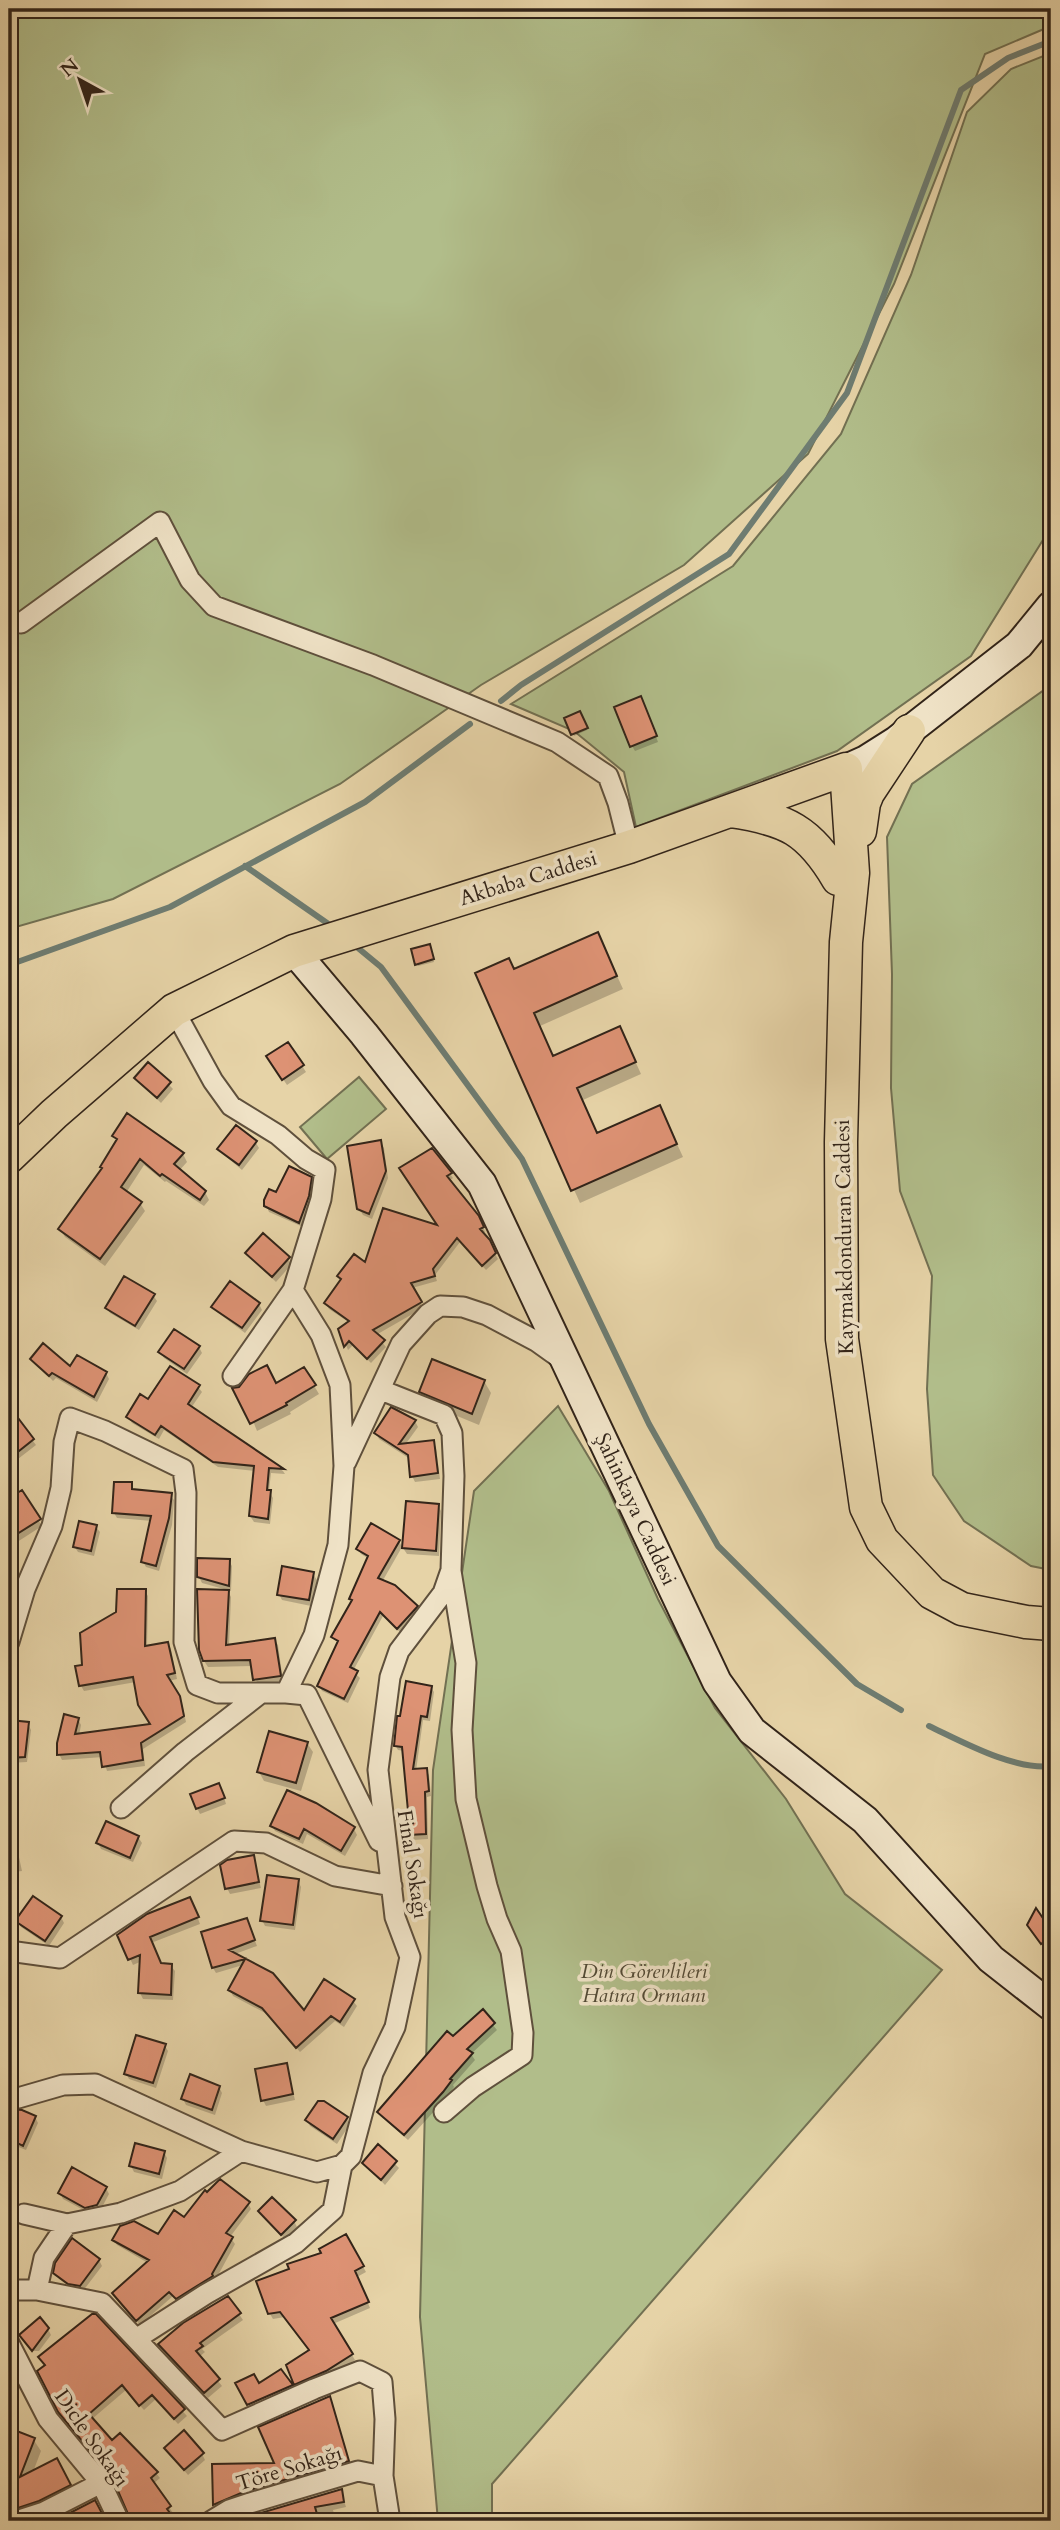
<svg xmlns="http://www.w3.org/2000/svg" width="1060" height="2530" viewBox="0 0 1060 2530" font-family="Cardo,serif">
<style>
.green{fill:#b1bd8a;stroke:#727052;stroke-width:2}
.shadow{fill:#0003}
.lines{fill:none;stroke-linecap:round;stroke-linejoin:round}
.stream{stroke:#6e7c71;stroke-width:6}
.building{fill:#dd9274;stroke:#322419;stroke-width:2}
.street-casing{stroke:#5f503c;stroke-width:23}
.secondary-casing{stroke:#322419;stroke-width:32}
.primary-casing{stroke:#322419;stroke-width:35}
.street{stroke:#efe2c6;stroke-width:19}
.secondary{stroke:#efe2c6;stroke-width:28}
.primary{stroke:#e6d3a7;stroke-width:32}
.labels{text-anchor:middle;stroke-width:7;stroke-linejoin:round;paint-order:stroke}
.street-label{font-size:21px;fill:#322419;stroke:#efe2c6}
.park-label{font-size:21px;font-style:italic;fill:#524a35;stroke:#efe2c6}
</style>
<rect width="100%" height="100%" fill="#e6d3a7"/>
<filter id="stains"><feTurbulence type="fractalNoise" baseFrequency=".00286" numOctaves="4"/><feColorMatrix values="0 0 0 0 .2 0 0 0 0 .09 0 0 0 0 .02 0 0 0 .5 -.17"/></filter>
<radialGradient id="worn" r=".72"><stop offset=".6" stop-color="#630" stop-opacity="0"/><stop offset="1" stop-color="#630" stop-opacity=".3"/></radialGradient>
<path class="green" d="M9 9H1051V26L985 54 894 284 808 454 684 565 481 685 340 784 113 899 9 929Z
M1051 53V527L971 656 837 751 636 827 624 772 574 731 511 704 733 566 841 434 911 275 967 112 1011 69Z
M1051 685V1570L1031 1566 964 1521 933 1475 927 1389 932 1276 900 1191 891 1088 892 974 887 837 912 784Z
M359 1077 386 1109 327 1159 300 1127Z
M558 1406 609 1491 658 1599 715 1708 786 1799 845 1894 942 1970 492 2484V2521H438L420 2317 433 1770 474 1491Z"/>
<path class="shadow" d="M644 704 658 742 635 751 632 746Z
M579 713 587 730 574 736 566 718Z
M604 947 623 989 540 1026 553 1057 626 1041 641 1074 583 1100 598 1135 666 1120 683 1157 580 1203 477 974 515 971Z
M430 948 434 962 418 966 417 964Z
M288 1044 306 1072 287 1085 272 1063Z
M149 1064 173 1089 161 1103 136 1078Z
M114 1136 183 1154 187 1162 179 1171 205 1192 209 1200 204 1206 166 1181 165 1182 144 1165 126 1193 140 1203 145 1211 105 1266 65 1237 60 1229 104 1170 118 1142Z
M380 1142 384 1148 388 1178 372 1219 363 1215 359 1209Z
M256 1143 259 1148 242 1170 223 1154 220 1149Z
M401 1168 450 1174 453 1178 449 1181 481 1223 485 1232 483 1234 498 1259 486 1270 460 1242 435 1275 437 1281 412 1288 423 1308 376 1335 386 1347 371 1363 353 1345 348 1350 340 1330 350 1323 329 1309 326 1304 342 1281 339 1276 440 1228Z
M310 1178 314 1184 311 1203 303 1227 269 1212 266 1205 277 1195Z
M263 1235 292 1264 276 1282 247 1253Z
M153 1295 157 1301 139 1330 110 1313 107 1308Z
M259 1304 262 1310 245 1333 217 1312 213 1307Z
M199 1347 202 1353 187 1374 164 1358 160 1352Z
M32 1359 106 1373 109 1379 97 1402 56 1378 53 1381Z
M304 1369 319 1394 290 1412 291 1414 257 1431 240 1388 276 1386Z
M484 1381 491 1393 479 1425 428 1404 421 1392Z
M9 1385 15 1394 9 1399Z
M198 1387 202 1392 191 1408 283 1471 285 1474 271 1473 269 1491 273 1498 270 1524 254 1522 250 1516 255 1471 218 1467 164 1430 159 1439 132 1423 128 1417 149 1401Z
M9 1409 36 1445 18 1459 9 1447Z
M415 1421 418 1427 405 1445 433 1442 436 1447 440 1479 415 1482 412 1476 410 1459 379 1439 376 1433Z
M131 1484 134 1490 170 1495 174 1500 172 1525 159 1571 146 1567 143 1562 152 1521 117 1518 114 1513Z
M21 1492 42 1526 11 1546 9 1500Z
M438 1505 441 1511 439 1556 407 1554 403 1548Z
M96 1527 100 1532 94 1556 78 1552 74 1546Z
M399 1541 402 1547 382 1582 416 1607 419 1612 401 1633 383 1616 353 1671 360 1678 348 1703 322 1691 319 1685 339 1644 333 1637 353 1601 369 1559 361 1554 358 1549Z
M229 1561 232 1566 231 1591 202 1583 199 1577Z
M313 1574 317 1580 311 1606 282 1600 279 1594Z
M145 1591 148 1596 147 1648 168 1644 171 1649 177 1679 168 1681 182 1703 186 1722 143 1749 145 1766 107 1771 103 1757 62 1760 59 1754 78 1719 81 1725 79 1736 152 1725 136 1682 84 1691 81 1686 84 1666 118 1613Z
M228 1591 231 1597 229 1646 274 1639 278 1645 283 1681 258 1686 252 1666 208 1667 204 1661Z
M431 1687 434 1692 430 1721 423 1720 416 1771 426 1770 429 1775 431 1796 427 1797 428 1839 413 1840 410 1835 404 1751 398 1750 395 1745 402 1718Z
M9 1721 28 1724 31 1730 27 1762 9 1763Z
M307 1743 313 1752 301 1791 264 1781 259 1772Z
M222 1791 226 1804 200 1814 197 1808Z
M272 1826 354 1829 357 1835 345 1856 307 1834 303 1844 275 1831Z
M9 1831H15L18 1836 17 1848 22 1871 14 1872 12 1889 9 1888Z
M138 1837 142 1843 133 1862 101 1849 98 1843Z
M253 1857 261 1888 230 1894 227 1888Z
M298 1881 301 1887 295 1930 265 1926 262 1920Z
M193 1905 200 1924 151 1943 160 1965 171 1966 175 1971 173 2000 143 1999 140 1993 142 1961 133 1965 119 1935Z
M1036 1912 1051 1933V1940L1043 1945 1029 1925Z
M61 1917 64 1923 49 1946 21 1927 17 1921Z
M247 1920 257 1946 235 1954 271 1975 304 2013 353 2001 357 2006 344 2027 335 2021 300 2052 267 2014 233 1996 230 1990 243 1965 216 1973 213 1968Z
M482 2012 497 2030 471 2054 475 2060 453 2085 454 2087 446 2098 408 2140 383 2118 380 2112Z
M165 2046 168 2051 156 2088 129 2079 126 2073Z
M286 2064 295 2100 266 2106 263 2100Z
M219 2087 222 2093 215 2115 186 2105 183 2099Z
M323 2103 347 2119 350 2124 337 2144 310 2126 307 2120Z
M9 2110 35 2117 38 2123 26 2150 16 2146 9 2174Z
M378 2147 399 2168 385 2185 364 2163Z
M164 2152 167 2158 162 2179 134 2172 131 2166Z
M106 2188 109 2194 100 2211 89 2213 63 2199 60 2193Z
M248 2203 251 2209 230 2237 235 2244 215 2281 180 2303 173 2296 140 2325 117 2299 148 2263 117 2245 114 2240 158 2237Z
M260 2212 294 2221 297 2227 285 2239Z
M346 2236 366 2272 357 2277 370 2308 333 2324 355 2360 329 2377 298 2389 295 2384 311 2351 285 2317 273 2319 270 2314 291 2270 323 2254Z
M99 2260 102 2266 83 2291 73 2289 59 2279 55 2272Z
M228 2298 243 2320 202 2349 205 2352 199 2357 222 2386 208 2398 160 2345Z
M95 2316 187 2416 178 2424 156 2399 144 2410 126 2390 92 2419 112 2443 156 2473 160 2478 153 2484 173 2513 170 2515 174 2521H133L115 2481 64 2418Z
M48 2329 51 2335 39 2351H33L25 2341Z
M281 2371 294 2390 251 2409 238 2384 258 2385Z
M329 2398 351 2467 218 2510 215 2505 214 2466 277 2464Z
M9 2430 33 2439 41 2451 33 2472 56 2460 73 2491 37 2508 21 2480 9 2475Z
M170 2454H202L205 2460 188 2475Z
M341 2491 346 2507 333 2510 336 2521H240Z"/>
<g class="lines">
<path class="stream" d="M501 701 521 685 729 554 847 393 961 90 1008 58 1051 41
M245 866 327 923
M358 948 381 967 522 1159 649 1424 718 1546 857 1684 901 1710
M9 965 170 907 365 802 470 724
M929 1726C963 1742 1013 1770 1051 1766"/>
</g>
<path class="building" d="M641 696 657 736 630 747 614 707Z
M580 711 588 728 571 735 564 718Z
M598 932 617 976 534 1013 553 1056 620 1026 636 1062 577 1088 597 1133 660 1105 677 1144 571 1191 475 973 509 958 514 969Z
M430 944 434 959 415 965 411 949Z
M288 1042 304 1065 282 1080 266 1056Z
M148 1062 171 1082 157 1098 134 1078Z
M127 1113 184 1153 174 1164 206 1191 200 1200 162 1174 160 1176 140 1159 121 1187 142 1202 100 1259 58 1229 102 1168 100 1167 117 1139 112 1136Z
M236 1125 257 1141 239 1165 217 1149Z
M381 1140 386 1171 369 1214 357 1209 347 1146Z
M432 1148 452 1173 447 1176 479 1216 484 1227 480 1229 490 1240 496 1253 482 1266 457 1238 433 1269 435 1276 411 1283 422 1302 373 1330 385 1340 367 1359 349 1341 344 1347 338 1329 349 1321 324 1303 341 1279 337 1276 354 1254 365 1262 383 1208 437 1225 399 1168Z
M289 1166 312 1177 309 1196 299 1223 264 1206V1200L269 1189 276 1192Z
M263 1233 290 1257 272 1277 245 1253Z
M124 1276 155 1294 135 1326 105 1308Z
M230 1281 260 1303 242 1328 211 1307Z
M174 1329 200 1346 184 1369 158 1352Z
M43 1343 70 1366 77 1355 107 1372 94 1397 52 1373 49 1376 30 1359Z
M432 1359 485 1380 472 1414 419 1392Z
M267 1365 276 1383 304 1367 316 1385 286 1403 287 1405 250 1424 232 1388 239 1387 249 1374Z
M170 1366 200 1385 188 1404 284 1469 269 1468 267 1490H271L268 1519 249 1516 254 1466 213 1462 161 1426 155 1435 126 1417 140 1394 148 1399Z
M9 1406 34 1439 9 1459Z
M391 1407 416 1420 399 1444 434 1440 438 1473 410 1477 408 1455 374 1433Z
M114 1482H132V1489L172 1493 169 1518 156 1566 141 1562 151 1516 112 1513Z
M22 1490 41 1519 9 1539V1498Z
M406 1501 439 1504 436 1551 402 1548Z
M79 1521 97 1525 91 1551 73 1547Z
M371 1523 400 1540 378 1578 395 1585 418 1606 397 1629 380 1612 350 1667 358 1671 344 1699 317 1686 338 1641 331 1637 352 1600 349 1599 368 1556 356 1549Z
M197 1558 230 1559 229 1586 197 1577Z
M282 1566 314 1572 309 1600 277 1595Z
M117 1589H146L145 1646 168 1642 175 1673 167 1675 180 1696 184 1716 141 1743 143 1760 102 1767 100 1752 57 1755V1743L64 1714 79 1718 75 1734 150 1724 138 1705 133 1677 79 1686 75 1666 82 1665 80 1633 116 1612Z
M197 1589 229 1590 226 1645 275 1638 281 1676 253 1680 250 1660 203 1661 199 1650Z
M406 1681 432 1686 427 1717 421 1716 413 1769 427 1768 429 1791 425 1792 426 1834 408 1835V1811L402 1747 394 1746 397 1716H400Z
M9 1720 29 1722 25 1757 9 1758Z
M269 1731 308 1742 296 1783 257 1772Z
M219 1783 225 1798 196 1809 190 1794Z
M287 1790 316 1803 355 1827 341 1851 304 1829 299 1839 270 1826Z
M106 1821 139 1836 130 1858 96 1843Z
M254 1855 259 1882 225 1889 220 1865 227 1860Z
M267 1875 299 1879 293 1925 260 1921Z
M33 1896 62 1916 45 1941 15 1921Z
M190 1897 199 1917 150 1937 161 1963 172 1964 171 1995 138 1993 140 1955 128 1960 117 1935 147 1914Z
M1036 1908 1051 1930V1937L1041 1944 1027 1925Z
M247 1918 255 1940 229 1950 273 1973 304 2010 324 1979 355 1999 340 2022 331 2016 296 2048 262 2008 228 1990 245 1959 212 1968 201 1932Z
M483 2009 495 2023 467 2049 473 2053 450 2079 452 2080 443 2092 404 2135 377 2112 447 2031 453 2036Z
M136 2035 166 2044 153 2083 124 2074Z
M287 2063 293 2094 261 2101 255 2069Z
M190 2074 220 2086 212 2110 181 2099Z
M318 2101H324L348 2117 333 2139 305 2120Z
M12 2109 22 2110 36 2116 23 2146 9 2139V2117Z
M135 2143 165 2151 159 2174 129 2166Z
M378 2144 397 2161 381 2180 362 2163Z
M72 2167 107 2187 97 2205 85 2208 58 2193Z
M220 2179 250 2202 226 2233 233 2237 212 2274 213 2276 176 2299 169 2292 136 2321 112 2293 149 2260 112 2240 120 2226 134 2221 158 2234 174 2210 184 2217 205 2190 207 2192Z
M272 2197 296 2220 281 2235 258 2211Z
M346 2234 364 2266 355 2271 369 2302 331 2318 353 2354 326 2371 294 2385 286 2365 309 2350 280 2312 268 2314 256 2281 289 2269 287 2264 321 2253 319 2249Z
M72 2238 100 2259 80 2286 68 2284 53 2273 55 2263Z
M228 2296 241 2313 200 2343 203 2346 196 2351 220 2379 204 2393 158 2344 183 2323Z
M92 2314H96L185 2409 174 2419 152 2395 139 2406 122 2385 89 2414 112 2440 120 2433 158 2472 151 2478 171 2506 167 2509 176 2521H131L112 2477 58 2412 37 2371 45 2365 38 2357Z
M40 2317 49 2328 32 2351 19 2335Z
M281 2369 293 2385 247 2405 235 2383 254 2374 259 2383Z
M330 2396 349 2461 246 2491 213 2505 212 2464 274 2463 258 2427Z
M9 2428 35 2438 20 2477 57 2458 71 2485 39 2501 9 2511Z
M184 2430 204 2453 184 2470 164 2448Z
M342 2489 344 2502 315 2507 319 2521H234Z
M95 2500 106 2521H64L62 2517Z"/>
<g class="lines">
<defs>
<path id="street" d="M21 623 160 522 190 580 214 606 373 665 557 742 608 776 618 803 629 847
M174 1010 213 1081 231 1106 278 1135 306 1159 325 1170 321 1199 293 1290 233 1376
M346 1462 401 1344 428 1314 440 1306 463 1307 487 1315 536 1341 564 1361
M9 1642 25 1589 52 1526 61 1488 64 1442 70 1418 105 1431 183 1469 186 1493 184 1642 197 1685 218 1693H286L307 1695 379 1841
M286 1693 314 1635 338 1545 344 1466 340 1385 321 1335 293 1290
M121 1808 185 1752 261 1693
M9 1951 60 1958 234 1841 266 1843 335 1876 392 1886
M9 2094 18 2098 63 2085 95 2084 241 2151 317 2172 342 2165 351 2156 373 2073 395 2027 410 1957 395 1917 378 1770 390 1677 399 1651 443 1593 451 1570 454 1476 452 1433 444 1415 381 1390
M444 2112 473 2087 522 2055 523 2033 511 1951 497 1919 487 1886 466 1799 462 1730 466 1663 451 1571
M24 2214 67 2224 121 2213 180 2191 241 2151
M9 2290H37L102 2303 222 2430 314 2389 360 2371 382 2382 385 2419 383 2476 390 2521
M37 2290 44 2258 67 2224
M136 2339 206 2294 296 2243 333 2210 342 2165
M9 2343 48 2419 101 2483 119 2521
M16 2521 44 2512 101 2483
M211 2521 229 2510 250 2503 358 2471 383 2476"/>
<path id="secondary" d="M846 769 866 760 896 741 1019 645 1051 606
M294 951 364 1034 482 1184 717 1682 752 1731 865 1820 991 1959 1051 2006"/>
<path id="primary" d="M730 811C787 819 809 830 838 879
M860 831 864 803 868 793 909 731
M9 1157 54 1114 174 1010 294 951 629 847 846 769 853 873 846 942 841 1142 842 1339 866 1507 882 1540 932 1593 962 1609 1026 1622 1051 1624"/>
</defs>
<use href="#street" class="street-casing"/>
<use href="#secondary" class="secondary-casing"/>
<use href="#primary" class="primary-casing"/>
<use href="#street" class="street"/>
<use href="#secondary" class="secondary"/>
<use href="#primary" class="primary"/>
</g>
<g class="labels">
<g class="street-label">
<text transform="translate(528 878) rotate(-17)" y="7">Akbaba Caddesi</text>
<text transform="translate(844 1237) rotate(-91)" y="7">Kaymakdonduran Caddesi</text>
<text transform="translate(636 1509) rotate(65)" y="7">Şahinkaya Caddesi</text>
<text transform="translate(413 1864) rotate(81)" y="7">Final Sokağı</text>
<text transform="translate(92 2438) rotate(55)" y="7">Dicle Sokağı</text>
<text transform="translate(289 2468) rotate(-17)" y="7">Töre Sokağı</text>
</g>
<g class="park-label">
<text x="644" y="1978">Din Görevlileri<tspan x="644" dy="24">Hatıra Ormanı</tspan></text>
</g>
</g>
<rect width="1060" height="2530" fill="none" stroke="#e6d3a7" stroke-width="35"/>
<rect x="10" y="10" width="1039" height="2509" fill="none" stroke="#322419" stroke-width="3.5"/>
<rect x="18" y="18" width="1025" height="2495" fill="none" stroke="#322419" stroke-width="2"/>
<g transform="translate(80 80) rotate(320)" stroke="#efe2c6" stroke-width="5" paint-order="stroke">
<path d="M0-5L12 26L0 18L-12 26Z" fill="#322419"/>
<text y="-10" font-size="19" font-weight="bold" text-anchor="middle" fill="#322419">N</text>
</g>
<rect width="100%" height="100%" filter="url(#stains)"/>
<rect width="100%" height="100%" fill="url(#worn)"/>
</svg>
